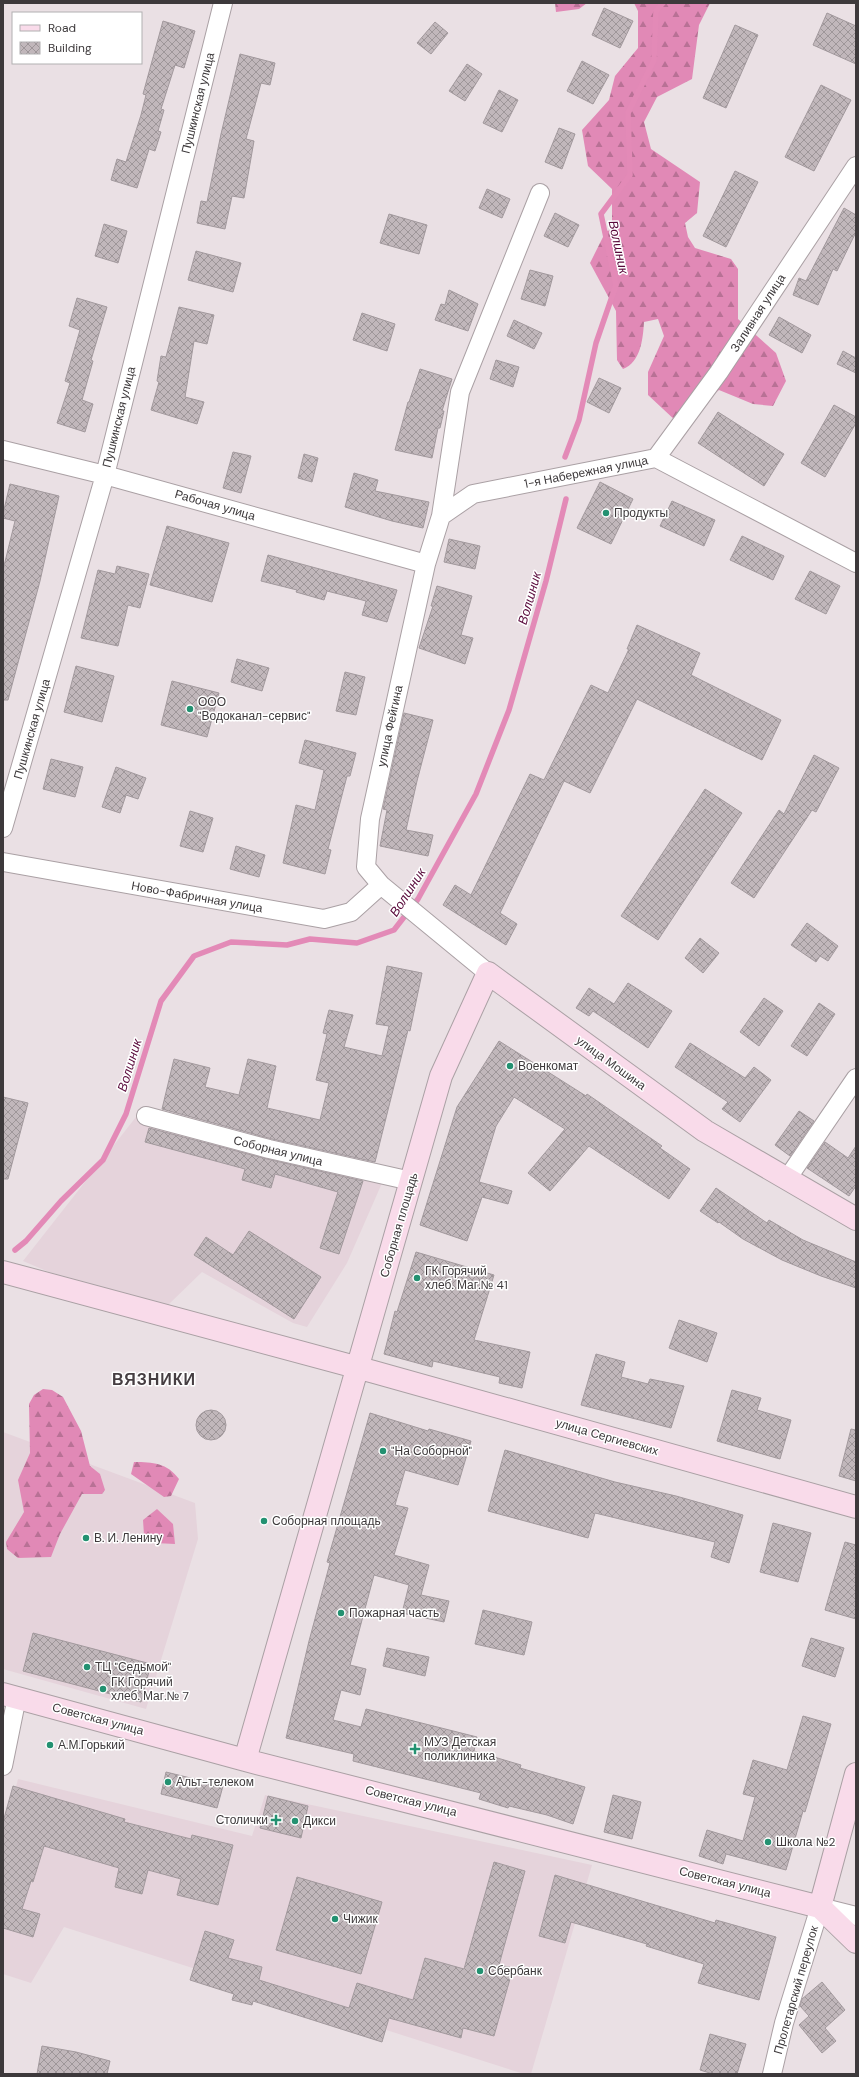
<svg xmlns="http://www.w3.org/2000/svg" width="859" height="2077" viewBox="0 0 859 2077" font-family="'DM Sans',sans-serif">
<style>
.built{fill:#e5d3db}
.forest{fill:url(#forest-firs)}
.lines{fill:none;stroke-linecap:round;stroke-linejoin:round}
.stream{stroke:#e38ab7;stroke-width:5.5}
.building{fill:url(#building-cross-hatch);stroke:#a2999d}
.street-casing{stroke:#aaa0a4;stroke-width:20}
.secondary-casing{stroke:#aaa0a4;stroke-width:24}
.street{stroke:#fff;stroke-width:18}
.secondary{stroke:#f9dbea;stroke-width:22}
.poi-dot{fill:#239171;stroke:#fff;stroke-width:1.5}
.labels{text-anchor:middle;stroke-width:3;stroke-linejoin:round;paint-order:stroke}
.street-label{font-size:12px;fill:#3d393b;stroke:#fff}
.poi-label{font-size:12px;fill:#3d393b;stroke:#fff;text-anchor:start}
.water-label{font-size:13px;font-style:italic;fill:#58083a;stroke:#fff}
.district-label{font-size:16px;font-weight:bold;letter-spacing:1px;fill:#463e42;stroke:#fff}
</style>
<defs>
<pattern id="forest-firs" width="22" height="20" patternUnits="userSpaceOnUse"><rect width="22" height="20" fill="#e189b6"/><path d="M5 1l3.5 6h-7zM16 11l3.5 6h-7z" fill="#b87195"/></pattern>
<pattern id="building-cross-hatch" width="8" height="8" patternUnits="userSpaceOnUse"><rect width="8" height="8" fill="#c1b7bb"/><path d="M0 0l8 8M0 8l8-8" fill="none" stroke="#9e9699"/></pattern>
</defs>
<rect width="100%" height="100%" fill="#eae0e4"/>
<path class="built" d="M136 1117 382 1183 347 1263 307 1327 293 1323 202 1272 168 1305 49 1272 23 1261Z
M3 1432 195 1503 198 1539 146 1709 3 1669Z
M18 1779 252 1836 265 1795 592 1865 531 2074H524L64 1927 31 1983 3 1974V1837Z"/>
<path class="forest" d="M555 3H587L579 9 556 12Z
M634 3H710L699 25 692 79 657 97 644 122 651 149 700 182 697 213 685 223 688 237 695 248 731 259 738 269V319L776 353 786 381 773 406 753 404 719 390 677 422 648 395V372L664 336 658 319 644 322C643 338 641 362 623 369L617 360 616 311 590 263 606 231 612 230V189L588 166 582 130 609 100 615 76 638 48V11Z
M43 1389 52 1390 63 1397 81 1431 90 1466 100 1474 105 1490 102 1494H82L60 1534 51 1557 18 1558 7 1549 6 1542 24 1512 18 1480 30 1453 29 1404 34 1395Z
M134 1462C153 1462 167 1463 179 1479L171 1496 164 1497 131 1474Z
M157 1509 173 1524 175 1544 155 1543 144 1535 143 1520Z"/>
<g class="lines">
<path class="stream" d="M565 457 579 420 596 343 616 285 601 214 630 175 628 113 654 60 656 11 663 3
M15 1250 26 1241 61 1201 103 1160 126 1114 161 1001 194 956 231 942 287 945 310 939 357 943 394 930 418 899 476 794 509 710 546 581 566 499"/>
</g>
<path class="building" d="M604 8 633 21 620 48 592 35Z
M827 13 856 26V64L813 45Z
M163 21 195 31 184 68 175 65 161 109 164 110 158 131 161 132 155 151 149 149 137 188 111 180 117 159 126 162 141 115 146 95 143 94Z
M435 22 448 33 431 54 417 43Z
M735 25 758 35 726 108 703 98Z
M240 54 275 63 270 85 261 83 246 139 254 141 244 198 232 196 225 229 197 223 201 201 207 202 221 134Z
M582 61 609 75 593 104 567 91Z
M467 64 482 74 465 101 449 91Z
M821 85 851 100 814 171 785 157Z
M499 90 518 100 502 132 483 123Z
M559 128 575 134 562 169 545 162Z
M735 171 758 182 726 247 703 236Z
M487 189 510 199 502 218 479 208Z
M844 208 856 215V232L837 271 833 269 818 305 793 295 799 278 806 281Z
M555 213 579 225 568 247 544 236Z
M389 214 427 225 419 254 380 243Z
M104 224 127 231 118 263 95 256Z
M196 251 241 263 233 292 188 280Z
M530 270 553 276 545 306 521 299Z
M449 290 478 304 468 331 435 320 441 304 445 305Z
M77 298 107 307 91 360 93 361 82 400 93 404 85 432 57 423 70 383 65 381 80 330 69 326Z
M179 307 214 315 207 344 194 341 185 397 204 402 197 424 151 410 159 382 157 381 161 356 166 357Z
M362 313 395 324 387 351 353 340Z
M779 317 811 335 802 353 769 335Z
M514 320 542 333 534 349 507 336Z
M843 351 856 358V373L837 364Z
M496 360 519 367 513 387 490 379Z
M420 369 452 379 442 411H444L440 428H438L432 458 395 450 408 402H409Z
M599 378 621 388 609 413 587 402Z
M834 405 856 417V423L825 477 801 463Z
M718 412 784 454 764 486 698 443Z
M233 452 251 456 241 493 223 488Z
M304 454 318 458 312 482 298 478Z
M354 473 378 480 375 491 429 502 423 528 392 521 345 507Z
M600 482 633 499 611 544 577 528Z
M10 484 59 496 40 581 8 700H3V570L15 521 3 518V514Z
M672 501 715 520 704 546 660 526Z
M167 526 229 543 212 602 150 585Z
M742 536 784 556 773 580 730 560Z
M449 539 480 546 475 569 444 562Z
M268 555 397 590 387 622 362 615 366 601 327 591 324 600 296 592 297 590 261 581Z
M117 566 149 574 140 608 128 605 118 646 81 638 98 570 115 574Z
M810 571 840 586 826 614 795 599Z
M437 586 472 596 461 635 473 638 465 664 419 648 433 606H431Z
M637 625 700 653 691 675 781 720 762 760 637 699 590 793 564 781 500 913 517 924 506 945 443 905 455 885 471 895 530 774 544 780 591 685 608 693 629 649H627Z
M237 659 269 668 262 691 231 682Z
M76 666 114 676 102 722 64 712Z
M345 672 365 677 356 715 336 711Z
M172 681 219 693 207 737 161 725Z
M404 713 433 720 417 781 406 830 433 835 428 856 380 846 387 810 383 809Z
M305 740 356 753 350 776H347L328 849 331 850 325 874 283 863 296 805 315 810 324 770 299 763Z
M814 755 839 768 816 812 812 810 754 898 731 883 779 810 784 814Z
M51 759 83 767 75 797 43 789Z
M116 767 146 778 138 799 126 795 120 813 102 807Z
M705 789 742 813 658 940 621 916Z
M190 811 213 818 203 852 180 846Z
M236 846 265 855 259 877 230 869Z
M807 923 838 946 828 961 820 956 816 962 791 945Z
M700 938 719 953 703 973 685 958Z
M387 966 422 973 410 1031 408 1030 375 1162 272 1139 162 1109 174 1059 210 1068 205 1087 239 1095 248 1059 276 1066 267 1108 320 1120 329 1083 316 1080 327 1034 323 1033 329 1010 353 1015 344 1047 382 1056 389 1026 376 1024Z
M628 983 672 1011 648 1048 593 1011 589 1016 576 1008 589 988 614 1004Z
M764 998 783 1011 759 1046 740 1032Z
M819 1003 835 1014 807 1056 791 1046Z
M499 1041 586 1096 587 1094 662 1146 660 1148 690 1169 669 1199 589 1146 550 1191 528 1173 565 1129 514 1097 496 1126 479 1182 512 1191 508 1204 482 1197 467 1241 420 1225 457 1107Z
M690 1043 745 1078 754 1067 771 1080 740 1122 722 1109 728 1102 675 1067Z
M3 1097 28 1103 8 1179H3Z
M799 1111 814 1121 790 1156 775 1145Z
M149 1128 267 1159 363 1181 339 1254 320 1248 338 1192 275 1174 271 1188 242 1180 245 1169 145 1142Z
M825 1142 848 1158 856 1146V1186L849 1196 807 1168Z
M716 1188 767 1223 769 1220 803 1240 856 1262V1288L821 1276 782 1260 743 1239 719 1222 718 1223 700 1211Z
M249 1231 321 1277 294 1319 194 1255 206 1237 233 1255Z
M416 1252 494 1275 474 1340 530 1352 522 1388 499 1383 500 1377 433 1361 432 1367 384 1354 395 1311 397 1312Z
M679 1320 717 1333 707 1362 669 1348Z
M596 1354 625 1362 621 1377 648 1384 650 1379 684 1386 671 1428 581 1405Z
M732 1390 761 1398 757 1410 791 1420 780 1459 717 1441Z
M196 1425a15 15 0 1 1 30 0a15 15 0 1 1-30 0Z
M370 1413 428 1431 429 1429 471 1441 458 1485 405 1470 395 1505 408 1508 394 1555 429 1565 421 1595 449 1601 444 1622 402 1613 409 1585 374 1575 350 1665 366 1669 360 1695 341 1690 333 1720 361 1727 366 1709 477 1737 474 1751 521 1765 520 1768 585 1787 573 1824 547 1815 509 1806 508 1808 479 1799 481 1793 353 1761 354 1754 286 1738 309 1641 330 1563 327 1562Z
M851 1429 856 1430V1481L839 1476Z
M505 1450 615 1482 676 1496 743 1515 729 1563 711 1557 715 1542 595 1513 588 1538 488 1511Z
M773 1523 811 1533 798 1582 760 1572Z
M845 1542 856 1545V1619L825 1610Z
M483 1610 532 1622 524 1655 475 1644Z
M33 1633 151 1664 141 1702 23 1671Z
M811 1638 844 1648 835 1677 802 1666Z
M387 1648 429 1657 425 1676 383 1666Z
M803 1716 831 1724 805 1812 803 1811 786 1870 726 1854 723 1864 699 1856 707 1830 743 1841 755 1797 743 1794 753 1760 787 1770Z
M166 1772 223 1786 217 1808 161 1794Z
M13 1786 125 1819 124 1822 191 1839 192 1835 233 1845 218 1905 177 1895 181 1879 148 1870 142 1894 115 1887 119 1868 44 1846 33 1882 31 1881 22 1909 40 1914 33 1937 3 1928V1822Z
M613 1795 641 1802 632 1839 604 1832Z
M268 1796 308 1806 301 1838 260 1828Z
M494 1862 525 1871 499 1965 513 1968 494 2036 463 2028 461 2038 389 2018 382 2042 253 2001 252 2005 232 2000 234 1994 190 1980 205 1931 234 1940 228 1958 262 1967 259 1980 349 2008 357 1983 413 2000 425 1958 464 1969Z
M555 1875 715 1923 716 1920 776 1937 759 2000 698 1983 704 1964 646 1946 647 1944 571 1922 565 1943 539 1936Z
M297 1877 382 1902 361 1974 276 1950Z
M822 1982 845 2010 825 2028 836 2041 822 2053 799 2025 809 2016 800 2006 802 1999Z
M710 2034 746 2044 737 2074H713L700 2070Z
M42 2046 76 2052 110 2061 107 2074H37Z"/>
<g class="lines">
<defs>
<path id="street" d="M3 450 105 475 426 564
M656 458 719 372 856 166
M441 516 473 494 656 458 856 563
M3 828 105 475 223 3
M3 862 324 919 351 912 381 885
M488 973 381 885 366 867 370 819 426 564 441 516 460 392 540 193
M146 1116 269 1149 411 1181
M787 1179 856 1078
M3 1766 17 1697
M772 2074 784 2023 820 1907 856 1916"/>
<path id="secondary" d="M3 1272 374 1372 856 1507
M3 1694 245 1760 820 1907
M245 1760 441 1076 488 973 705 1131 856 1219
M820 1907 856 1774
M820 1907 856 1942"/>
</defs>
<use href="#street" class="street-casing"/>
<use href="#secondary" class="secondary-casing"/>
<use href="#street" class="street"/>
<use href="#secondary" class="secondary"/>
</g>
<g class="poi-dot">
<circle cx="606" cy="513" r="4"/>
<circle cx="190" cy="709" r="4"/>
<circle cx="510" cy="1066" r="4"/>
<circle cx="417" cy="1278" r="4"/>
<circle cx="383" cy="1451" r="4"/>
<circle cx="264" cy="1521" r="4"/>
<circle cx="86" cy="1538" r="4"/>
<circle cx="341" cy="1613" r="4"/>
<circle cx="87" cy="1667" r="4"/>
<circle cx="103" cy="1689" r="4"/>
<circle cx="50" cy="1745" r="4"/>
<path d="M413 1743h4v4h4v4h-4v4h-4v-4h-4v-4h4z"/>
<circle cx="168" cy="1782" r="4"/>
<path d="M274 1814h4v4h4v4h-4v4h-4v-4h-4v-4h4z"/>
<circle cx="295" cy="1821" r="4"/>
<circle cx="768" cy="1842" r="4"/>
<circle cx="335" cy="1919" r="4"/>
<circle cx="480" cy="1971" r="4"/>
</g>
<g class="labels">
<g class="street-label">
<text transform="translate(198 103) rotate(-76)" y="4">Пушкинская улица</text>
<text transform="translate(758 313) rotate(-57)" y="4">Заливная улица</text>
<text transform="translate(119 417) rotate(-76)" y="4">Пушкинская улица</text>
<text transform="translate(586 472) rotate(-11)" y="4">1-я Набережная улица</text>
<text transform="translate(215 505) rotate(16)" y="4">Рабочая улица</text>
<text transform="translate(390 726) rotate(-78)" y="4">улица Фейгина</text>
<text transform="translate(32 729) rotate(-74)" y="4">Пушкинская улица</text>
<text transform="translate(197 897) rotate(10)" y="4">Ново-Фабричная улица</text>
<text transform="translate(611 1063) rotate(36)" y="4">улица Мошина</text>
<text transform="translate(278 1151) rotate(14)" y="4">Соборная улица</text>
<text transform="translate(399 1225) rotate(-74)" y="4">Соборная площадь</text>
<text transform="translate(607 1437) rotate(16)" y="4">улица Сергиевских</text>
<text transform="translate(98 1719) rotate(15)" y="4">Советская улица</text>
<text transform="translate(411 1801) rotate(14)" y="4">Советская улица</text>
<text transform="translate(725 1882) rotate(14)" y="4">Советская улица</text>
<text transform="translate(796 1990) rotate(-74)" y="4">Пролетарский переулок</text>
</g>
<g class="poi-label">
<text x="614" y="517">Продукты</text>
<text x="198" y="706">ООО<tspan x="198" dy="14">"Водоканал-сервис"</tspan></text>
<text x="518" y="1070">Военкомат</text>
<text x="425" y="1275">ГК Горячий<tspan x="425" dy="14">хлеб. Маг.№ 41</tspan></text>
<text x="391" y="1455">"На Соборной"</text>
<text x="272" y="1525">Соборная площадь</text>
<text x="94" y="1542">В. И. Ленину</text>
<text x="349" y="1617">Пожарная часть</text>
<text x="95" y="1671">ТЦ "Седьмой"</text>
<text x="111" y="1686">ГК Горячий<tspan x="111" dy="14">хлеб. Маг.№ 7</tspan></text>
<text x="424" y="1746">МУЗ Детская<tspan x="424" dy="14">поликлиника</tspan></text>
<text x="58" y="1749">А.М.Горький</text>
<text x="176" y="1786">Альт-телеком</text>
<text x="268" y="1824" text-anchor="end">Столички</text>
<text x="303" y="1825">Дикси</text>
<text x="776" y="1846">Школа №2</text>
<text x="343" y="1923">Чижик</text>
<text x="488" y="1975">Сбербанк</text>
</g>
<g class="water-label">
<text transform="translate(619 247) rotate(78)" y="5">Волшник</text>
<text transform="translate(529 598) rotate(-74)" y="5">Волшник</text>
<text transform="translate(407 892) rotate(-57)" y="5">Волшник</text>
<text transform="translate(129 1065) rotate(-73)" y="5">Волшник</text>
</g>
<g class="district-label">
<text x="154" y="1385">ВЯЗНИКИ</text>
</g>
</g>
<rect width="859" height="2077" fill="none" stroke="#3d393b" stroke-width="8"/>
<rect x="12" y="12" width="130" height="52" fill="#ffffff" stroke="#b1b0b1"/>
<rect x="20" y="25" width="20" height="6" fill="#f9dbea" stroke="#b1b0b1"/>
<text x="48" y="32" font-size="12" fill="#3d393b">Road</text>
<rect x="20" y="42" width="20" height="12" fill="url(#building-cross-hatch)" stroke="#b1b0b1"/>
<text x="48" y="52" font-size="12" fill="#3d393b">Building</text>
</svg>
